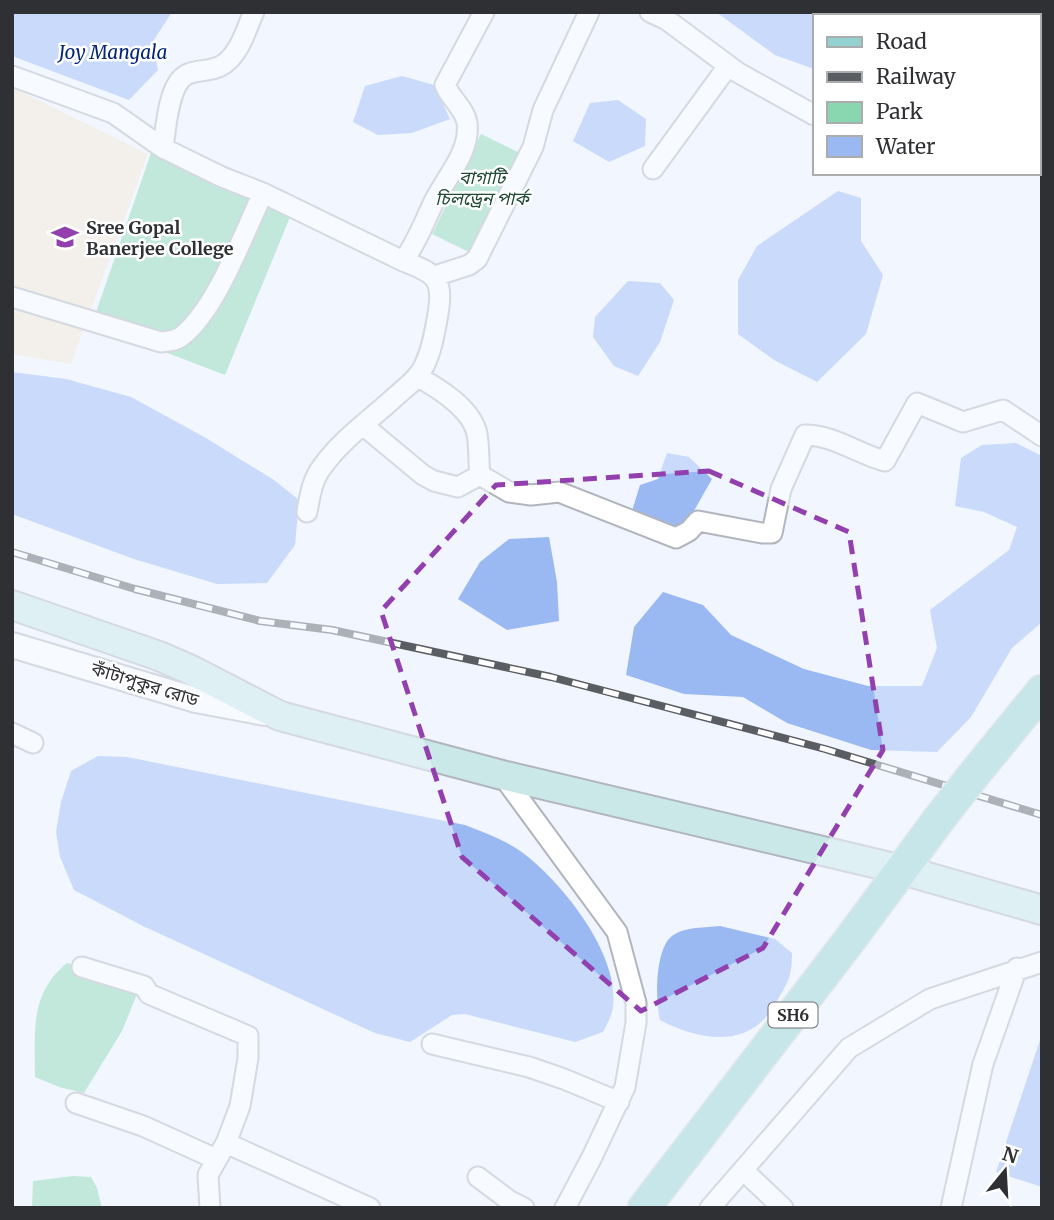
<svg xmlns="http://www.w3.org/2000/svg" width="1054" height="1220" viewBox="0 0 1054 1220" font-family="Merriweather,'Noto Sans Bengali',serif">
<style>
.education{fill:#f7e9d5}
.green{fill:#88d7b0}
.water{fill:#9ab9f3}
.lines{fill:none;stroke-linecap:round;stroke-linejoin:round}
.minor-casing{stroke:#b1b5be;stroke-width:23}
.tertiary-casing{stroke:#b1b5be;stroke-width:28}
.secondary-casing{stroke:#b1b5be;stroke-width:32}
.primary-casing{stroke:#d5d6d6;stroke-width:35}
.minor{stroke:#fff;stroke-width:19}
.tertiary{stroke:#fff;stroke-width:24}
.secondary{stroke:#cae8e8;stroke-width:28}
.primary{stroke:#94d2d1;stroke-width:32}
.rail-casing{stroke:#5a5d61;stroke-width:8}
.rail{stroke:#fff;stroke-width:5;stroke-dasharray:16;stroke-linecap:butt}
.primary-bridge-casing{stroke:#d5d6d6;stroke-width:35;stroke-linecap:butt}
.primary-bridge{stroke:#94d2d1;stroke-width:32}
.marked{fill:none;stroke:#9240ae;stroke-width:5;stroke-dasharray:14 9;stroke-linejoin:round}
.labels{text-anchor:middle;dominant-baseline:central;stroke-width:5;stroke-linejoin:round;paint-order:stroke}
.shield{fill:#fff;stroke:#6d6e70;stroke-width:2}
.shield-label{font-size:16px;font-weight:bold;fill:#2e3033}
.park-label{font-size:18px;font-style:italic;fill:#214a37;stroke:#fff}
.poi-label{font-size:18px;font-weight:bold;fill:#2e3033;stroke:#fff;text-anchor:start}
.street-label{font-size:18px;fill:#2e3033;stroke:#fff}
.water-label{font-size:19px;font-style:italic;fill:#052677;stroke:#fff}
</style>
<rect width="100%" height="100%" fill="#f1f5ff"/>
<path class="education" d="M 12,87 L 148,154 L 71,364 L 12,354 Z"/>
<path class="green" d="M 481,134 L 526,156 L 477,256 L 432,234 Z
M 152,150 L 290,217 L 225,375 L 92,324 Z
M 67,963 L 120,975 L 139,989 L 122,1031 L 84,1093 L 59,1087 L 35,1077 C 35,1033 29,994 67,963 Z
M 73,1176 L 91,1177 L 97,1188 L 102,1208 L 32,1208 L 33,1181 Z"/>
<path class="water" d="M 12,12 L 172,12 L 152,43 L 158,70 L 129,100 L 12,56 Z
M 716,12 L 884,12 L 883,16 L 814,16 L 814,69 L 775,55 Z
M 402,76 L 434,85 L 450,119 L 412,133 L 378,135 L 353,122 L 365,86 Z
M 618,100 L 646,119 L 645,146 L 609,162 L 573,141 L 590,103 Z
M 838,191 L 861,198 L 861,241 L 883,275 L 866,334 L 817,382 L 774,360 L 738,334 L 738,280 L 757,246 Z
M 628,281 L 660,283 L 674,300 L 660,342 L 638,376 L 614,366 L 593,337 L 595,317 Z
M 12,372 L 66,379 L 131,397 L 206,438 L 274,480 L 299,500 L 295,545 L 267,583 L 217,584 L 134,559 L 12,514 Z
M 1016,443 L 1042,456 L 1042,622 L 1012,648 L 971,717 L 937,752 L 871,750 L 787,723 L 743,697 L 684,694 L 626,675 L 634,627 L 663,592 L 703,605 L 731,635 L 804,669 L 868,686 L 922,686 L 937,648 L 930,610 L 1009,550 L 1017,527 L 984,512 L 955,506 L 961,458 L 982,445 Z
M 667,453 L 689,457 L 712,479 L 686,525 L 679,528 L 632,511 L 640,485 L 658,479 Z
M 549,537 L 557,582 L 559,621 L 507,630 L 458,599 L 480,562 L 509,539 Z
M 98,756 L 127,757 L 465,825 C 485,833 506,840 523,853 C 563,883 624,959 612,1012 C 610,1019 606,1026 603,1032 L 575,1042 L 465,1014 L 452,1015 L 410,1042 L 375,1033 L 143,926 L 74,890 L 60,857 L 56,832 L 61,802 L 71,771 Z
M 720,926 L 775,939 L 792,953 C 792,975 789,981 778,999 C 774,1005 771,1012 766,1017 C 738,1049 692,1037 660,1020 C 655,1000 655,949 672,936 C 686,926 705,928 720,926 Z
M 1042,1034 L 1042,1187 L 996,1172 Z"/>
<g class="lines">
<defs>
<path id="minor" d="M 650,12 L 667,20 L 737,72 L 814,115
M 12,76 L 113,113 L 163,148 L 222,177 L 263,193 L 403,261 C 435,273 444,278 438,314 C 435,331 432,350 424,366 C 418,379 406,387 395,397 C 370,420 342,439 322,467 C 312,480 310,496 307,512
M 1038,94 L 1042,94
M 163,148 C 166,129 168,82 188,74 C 200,69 213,72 224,64 C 240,53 246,29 254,12
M 653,169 L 728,66
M 403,261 C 416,244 422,227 431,208 C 442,181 471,154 467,123 C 465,109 450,98 445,85 L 484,12
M 435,276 L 469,265 L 477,259 L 533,147 L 543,110 L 589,12
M 12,297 L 161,342 C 169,341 176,341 182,336 C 217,308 243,235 263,193
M 418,377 C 438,388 468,406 476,430 C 480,443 478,461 480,475 L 509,492 L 531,495 L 559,492 L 676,538 L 689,531 L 698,521 L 762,533 L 772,533 L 781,489 L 805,435 C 834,435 858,454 885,461 L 917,403 L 963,422 L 1003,410 L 1042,436
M 364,426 L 423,475 L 434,481 L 458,487 L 480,475
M 12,733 L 33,743
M 502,775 L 617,932 L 636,1003 L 636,1023 L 625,1087 L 592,1157 L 565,1208
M 82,967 L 144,986 L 149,994 L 248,1036 L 248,1058 L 240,1106 L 226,1143 L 208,1175 L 210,1208
M 432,1044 L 529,1067 L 564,1079 L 619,1102
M 76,1103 L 143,1126 L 216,1159
M 226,1143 L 370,1208
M 744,1171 L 783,1208
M 478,1177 L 510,1201 L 524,1208
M 710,1208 L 849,1048 L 930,999 L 1042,962
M 951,1208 L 983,1064 L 1017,968"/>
<path id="tertiary" d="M 12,645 L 196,700 L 265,713"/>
<path id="secondary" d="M 12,605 L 159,656 L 191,670 L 280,716 L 502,775 L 903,870 L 1042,910"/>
<path id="primary" d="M 976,772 L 1042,691
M 644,1208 L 849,941 L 939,819"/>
</defs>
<use href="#minor" class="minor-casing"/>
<use href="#tertiary" class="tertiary-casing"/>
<use href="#secondary" class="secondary-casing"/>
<use href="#primary" class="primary-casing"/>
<use href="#minor" class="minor"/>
<use href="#tertiary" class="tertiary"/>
<use href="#secondary" class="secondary"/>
<use href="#primary" class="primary"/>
<defs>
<path id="rail" d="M 12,552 L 135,589 L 260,621 L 332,630 L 551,677 L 825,749 L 1042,815"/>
</defs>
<use href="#rail" class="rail-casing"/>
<use href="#rail" class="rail"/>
<defs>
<path id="primary-bridge" d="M 939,819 L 976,772"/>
</defs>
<use href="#primary-bridge" class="primary-bridge-casing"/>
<use href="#primary-bridge" class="primary-bridge"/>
</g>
<path d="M0 0H1054V1220H0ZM 709,471 L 849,532 L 883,750 L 763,948 L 641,1011 L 462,857 L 381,611 L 496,485 Z" fill="#f1f5ff" fill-opacity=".55" fill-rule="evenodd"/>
<path class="marked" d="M 709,471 L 849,532 L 883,750 L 763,948 L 641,1011 L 462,857 L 381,611 L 496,485 Z"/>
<defs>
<symbol id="university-bare" viewBox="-9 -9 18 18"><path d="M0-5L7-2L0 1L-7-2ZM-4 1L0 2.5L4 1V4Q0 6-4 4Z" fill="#9240ae" stroke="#fff" stroke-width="2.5" paint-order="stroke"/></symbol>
</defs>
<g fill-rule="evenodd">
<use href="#university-bare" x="46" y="218" width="38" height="38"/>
</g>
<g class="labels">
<rect class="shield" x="768.5" y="1002.5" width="49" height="25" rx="5"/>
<g class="shield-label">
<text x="793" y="1015">SH6</text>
</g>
<g class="park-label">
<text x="482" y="177">বাগাটি<tspan x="482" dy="21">চিলড্রেন পার্ক</tspan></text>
</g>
<g class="poi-label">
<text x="86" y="227">Sree Gopal<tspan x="86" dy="21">Banerjee College</tspan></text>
</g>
<g class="street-label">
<text transform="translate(145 684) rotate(17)">কাঁটাপুকুর রোড</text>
</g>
<g class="water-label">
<text x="113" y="52">Joy Mangala</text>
</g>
</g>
<rect width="1054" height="1220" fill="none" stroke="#2e3033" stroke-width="28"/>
<rect x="813" y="14" width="228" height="161" fill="#ffffff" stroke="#abacad" stroke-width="2"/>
<rect x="827" y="37" width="35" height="10" fill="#94d2d1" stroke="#abacad" stroke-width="2"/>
<text x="876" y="49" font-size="21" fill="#2e3033">Road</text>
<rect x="827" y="72" width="35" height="10" fill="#5a5d61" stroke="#abacad" stroke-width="2"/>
<text x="876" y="84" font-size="21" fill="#2e3033">Railway</text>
<rect x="827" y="102" width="35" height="21" fill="#88d7b0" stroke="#abacad" stroke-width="2"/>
<text x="876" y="119" font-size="21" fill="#2e3033">Park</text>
<rect x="827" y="136" width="35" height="21" fill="#9ab9f3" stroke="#abacad" stroke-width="2"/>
<text x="876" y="154" font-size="21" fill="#2e3033">Water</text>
<g transform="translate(1005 1171) rotate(18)" stroke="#ffffff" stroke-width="5" paint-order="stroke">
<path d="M0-5L12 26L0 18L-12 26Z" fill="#2e3033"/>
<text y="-10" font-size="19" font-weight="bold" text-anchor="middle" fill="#2e3033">N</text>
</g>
</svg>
